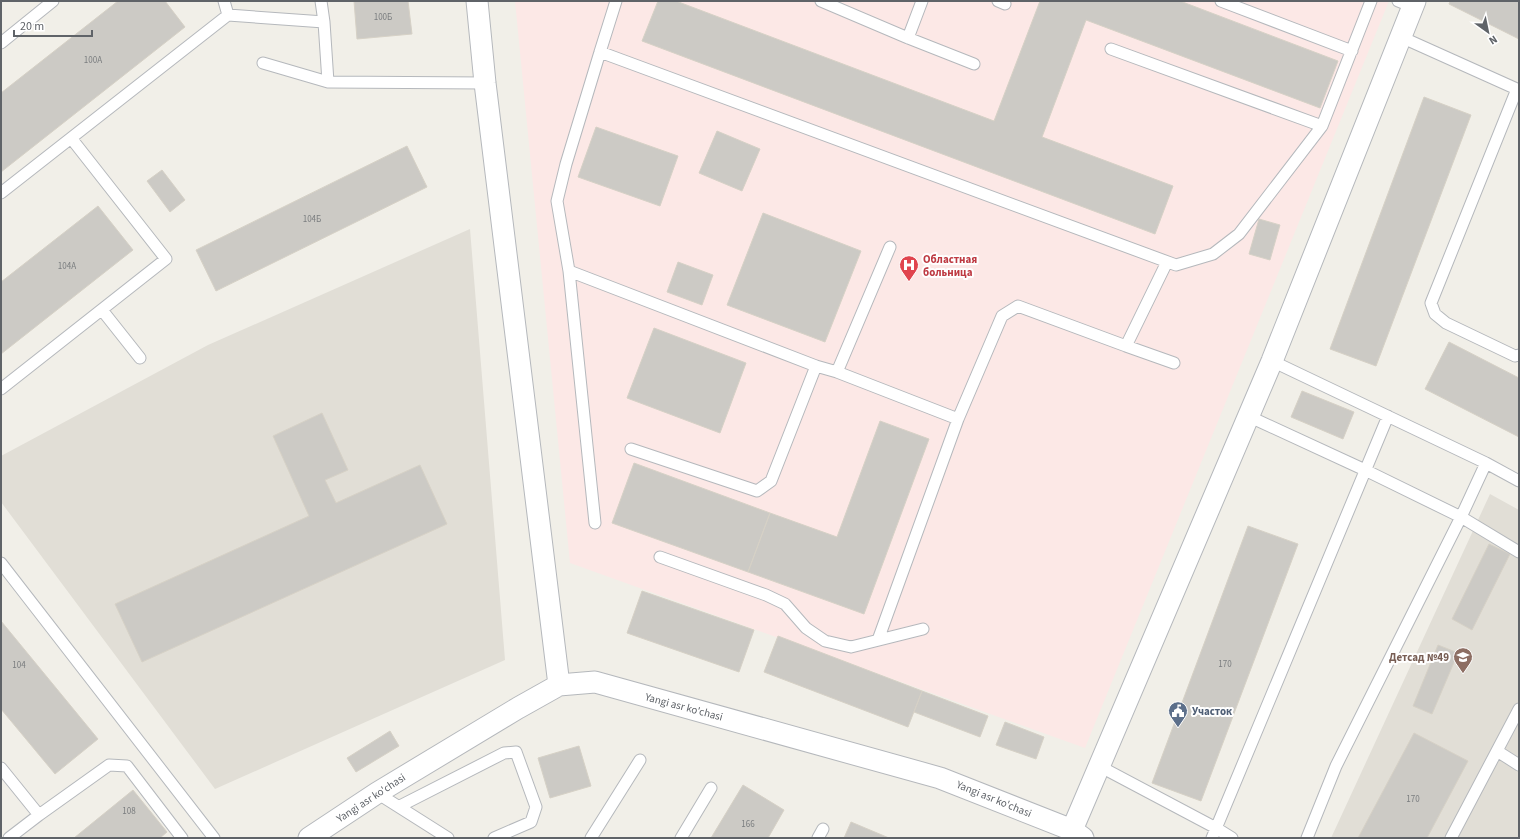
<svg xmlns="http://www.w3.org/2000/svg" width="1520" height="839" viewBox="0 0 1520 839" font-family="'Source Sans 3',sans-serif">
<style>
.education{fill:#e1ded6}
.medical{fill:#fce8e6}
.building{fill:#cccac5;stroke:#d6d1c6}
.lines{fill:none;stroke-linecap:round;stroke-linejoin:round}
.lane-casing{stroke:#b5b8bc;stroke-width:13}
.street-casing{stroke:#b5b8bc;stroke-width:23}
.lane{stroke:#fff;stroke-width:11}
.street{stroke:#fff;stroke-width:21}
.labels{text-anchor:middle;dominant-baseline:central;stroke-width:4;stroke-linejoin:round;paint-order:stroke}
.number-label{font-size:9px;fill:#7a7d7f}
.health-label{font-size:11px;font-weight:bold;fill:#be3a42;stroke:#fff;text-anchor:start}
.education-label{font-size:11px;font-weight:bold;fill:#785e54;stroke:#fff;text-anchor:end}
.street-label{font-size:11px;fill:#5f6368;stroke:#fff}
.service-label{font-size:11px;font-weight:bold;fill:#4e5e75;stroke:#fff;text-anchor:start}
</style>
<rect width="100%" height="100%" fill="#f1efe8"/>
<path class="education" d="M 470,229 L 505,660 L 215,789 L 1,502 L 1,456 L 208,345 Z
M 1490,494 L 1519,510 L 1519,838 L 1331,838 Z"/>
<path class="medical" d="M 515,1 L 1389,1 L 1085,748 L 570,563 Z"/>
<path class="building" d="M 118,1 L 165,1 L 185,27 L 1,172 L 1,93 Z
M 354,1 L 408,1 L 412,34 L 357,39 Z
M 658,1 L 676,1 L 994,121 L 1040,1 L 1180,1 L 1338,61 L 1320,108 L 1086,20 L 1042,137 L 1173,186 L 1155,234 L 642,41 Z
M 1450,1 L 1519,1 L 1519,39 L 1449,4 Z
M 1424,97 L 1471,115 L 1376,366 L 1330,349 Z
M 596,127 L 678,156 L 660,206 L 578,177 Z
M 717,131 L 760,149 L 742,191 L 699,173 Z
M 407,146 L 427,187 L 216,291 L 196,250 Z
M 162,170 L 185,200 L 170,212 L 147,181 Z
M 98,206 L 133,250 L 1,354 L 1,282 Z
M 763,213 L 861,251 L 825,342 L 727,305 Z
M 1259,219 L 1280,225 L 1270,260 L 1249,254 Z
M 678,262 L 713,275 L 702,305 L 667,292 Z
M 654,328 L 746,363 L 720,433 L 627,398 Z
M 1449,342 L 1519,378 L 1519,437 L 1425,389 Z
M 1302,391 L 1354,412 L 1343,439 L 1291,417 Z
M 322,413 L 348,470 L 325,480 L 336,503 L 420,465 L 447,524 L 142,662 L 115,604 L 309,516 L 273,436 Z
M 880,421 L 929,439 L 864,614 L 748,572 L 770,513 L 837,537 Z
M 634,463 L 770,513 L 748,572 L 612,523 Z
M 1248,526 L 1298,544 L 1201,801 L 1152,783 Z
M 1489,544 L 1510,554 L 1472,630 L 1452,619 Z
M 642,591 L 754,630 L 739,672 L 627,633 Z
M 1,621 L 98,739 L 55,774 L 1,709 Z
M 778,636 L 922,691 L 908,727 L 764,672 Z
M 1438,645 L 1458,653 L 1432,714 L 1413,706 Z
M 922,691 L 988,716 L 980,737 L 914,712 Z
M 1005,722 L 1044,737 L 1036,759 L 996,745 Z
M 390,731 L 399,746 L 356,772 L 347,758 Z
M 1414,733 L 1468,761 L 1427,838 L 1358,838 Z
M 579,746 L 591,786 L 550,798 L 538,758 Z
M 743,785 L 784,810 L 768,838 L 711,838 Z
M 133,790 L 167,832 L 160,838 L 74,838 Z
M 851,822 L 889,838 L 844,838 Z"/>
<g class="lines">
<defs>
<path id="lane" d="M 224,1 L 228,15
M 321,1 L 324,22
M 616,1 L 600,52 L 1176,265 L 1213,254 L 1239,234 L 1322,126 L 1371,1
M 821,1 L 908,38 L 974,64
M 998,1 L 1005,4
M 1221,1 L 1352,51
M 1398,1 L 1413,7
M 1401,37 L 1519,90
M 908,38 L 922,1
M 1,43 L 53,1
M 1111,49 L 1322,126
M 263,63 L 328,82
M 1517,89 L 1431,303 L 1435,314 L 1446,323 L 1515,356 L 1519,355
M 1,193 L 228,15 L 324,22 L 328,82 L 485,83
M 569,271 L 816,366 L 837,372 L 958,419
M 102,310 L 140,358
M 1126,346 L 1174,363
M 1272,361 L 1486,463 L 1519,481
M 837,372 L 890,247
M 1,389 L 166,259 L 71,138
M 1248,416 L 1365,470 L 1461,517 L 1519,552
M 631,449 L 757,491 L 771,481 L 816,366
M 595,523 L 569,271 L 557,201 L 566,164 L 600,52
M 660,557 L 766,595 L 785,604 L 806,628 L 825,641 L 851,647 L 923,629
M 1,563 L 214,838
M 878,640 L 958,419 L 1002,316 L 1018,306 L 1126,346 L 1167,262
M 1497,751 L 1519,765
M 1099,766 L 1216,828 L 1232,838
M 1,768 L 39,815 L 9,838
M 377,793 L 448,838
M 400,806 L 504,753 L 516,752 L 536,807 L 531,822 L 494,838
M 39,815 L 109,765 L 127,766 L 182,838
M 591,838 L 640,760
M 681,838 L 711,788
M 818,838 L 823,829
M 1212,838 L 1388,416
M 1307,838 L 1336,766 L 1461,517 L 1486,463
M 1451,838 L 1519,709"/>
<path id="street" d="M 477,1 L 485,83 L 559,685
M 1072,830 L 1272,361 L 1415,1
M 309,838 L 377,793 L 518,708 L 559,685 L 595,682 L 940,778 L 1072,830 L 1083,838"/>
</defs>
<use href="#lane" class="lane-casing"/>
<use href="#street" class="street-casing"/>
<use href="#lane" class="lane"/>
<use href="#street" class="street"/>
</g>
<defs>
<symbol id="hospital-pin" viewBox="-11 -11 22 30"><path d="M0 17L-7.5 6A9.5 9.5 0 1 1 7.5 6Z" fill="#e0444e" stroke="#fff"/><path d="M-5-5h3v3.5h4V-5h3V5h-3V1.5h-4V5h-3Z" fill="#fff"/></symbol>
<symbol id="school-pin" viewBox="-11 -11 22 30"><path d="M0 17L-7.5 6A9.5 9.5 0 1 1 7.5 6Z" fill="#8d6e63" stroke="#fff"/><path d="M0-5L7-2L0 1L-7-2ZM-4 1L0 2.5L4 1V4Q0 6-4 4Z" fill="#fff"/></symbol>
<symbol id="civic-pin" viewBox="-11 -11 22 30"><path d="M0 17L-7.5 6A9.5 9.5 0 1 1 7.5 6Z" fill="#5c6f8a" stroke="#fff"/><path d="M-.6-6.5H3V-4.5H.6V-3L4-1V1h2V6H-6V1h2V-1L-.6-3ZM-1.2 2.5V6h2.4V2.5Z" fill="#fff"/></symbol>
</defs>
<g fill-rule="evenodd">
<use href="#hospital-pin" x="898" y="254" width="22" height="30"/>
<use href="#school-pin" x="1452" y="646" width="22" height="30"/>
<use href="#civic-pin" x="1167" y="700" width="22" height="30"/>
</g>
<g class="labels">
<g class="number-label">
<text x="383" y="17">100Б</text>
<text x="93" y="60">100А</text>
<text x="312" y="219">104Б</text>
<text x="67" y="266">104А</text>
<text x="1225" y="664">170</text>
<text x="19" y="665">104</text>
<text x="1413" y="799">170</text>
<text x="129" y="811">108</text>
<text x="748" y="824">166</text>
</g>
<g class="health-label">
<text x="923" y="259">Областная<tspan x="923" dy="13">больница</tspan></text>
</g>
<g class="education-label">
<text x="1449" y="657">Детсад №49</text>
</g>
<g class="street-label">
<text transform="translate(684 707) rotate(15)">Yangi asr ko'chasi</text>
<text transform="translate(371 798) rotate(-33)">Yangi asr ko'chasi</text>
<text transform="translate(994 799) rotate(22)">Yangi asr ko'chasi</text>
</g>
<g class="service-label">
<text x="1192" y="711">Участок</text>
</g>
</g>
<rect width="1520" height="839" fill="none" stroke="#5f6368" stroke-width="4"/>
<g transform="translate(1488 32) rotate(147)" stroke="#ffffff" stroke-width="3" paint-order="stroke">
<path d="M0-3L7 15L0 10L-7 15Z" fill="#5f6368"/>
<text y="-6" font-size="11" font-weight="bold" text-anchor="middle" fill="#5f6368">N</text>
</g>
<path d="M14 30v6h78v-6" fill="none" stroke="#5f6368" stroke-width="2"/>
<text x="20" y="30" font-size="12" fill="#5f6368" stroke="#ffffff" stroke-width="3" paint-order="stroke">20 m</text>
</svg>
